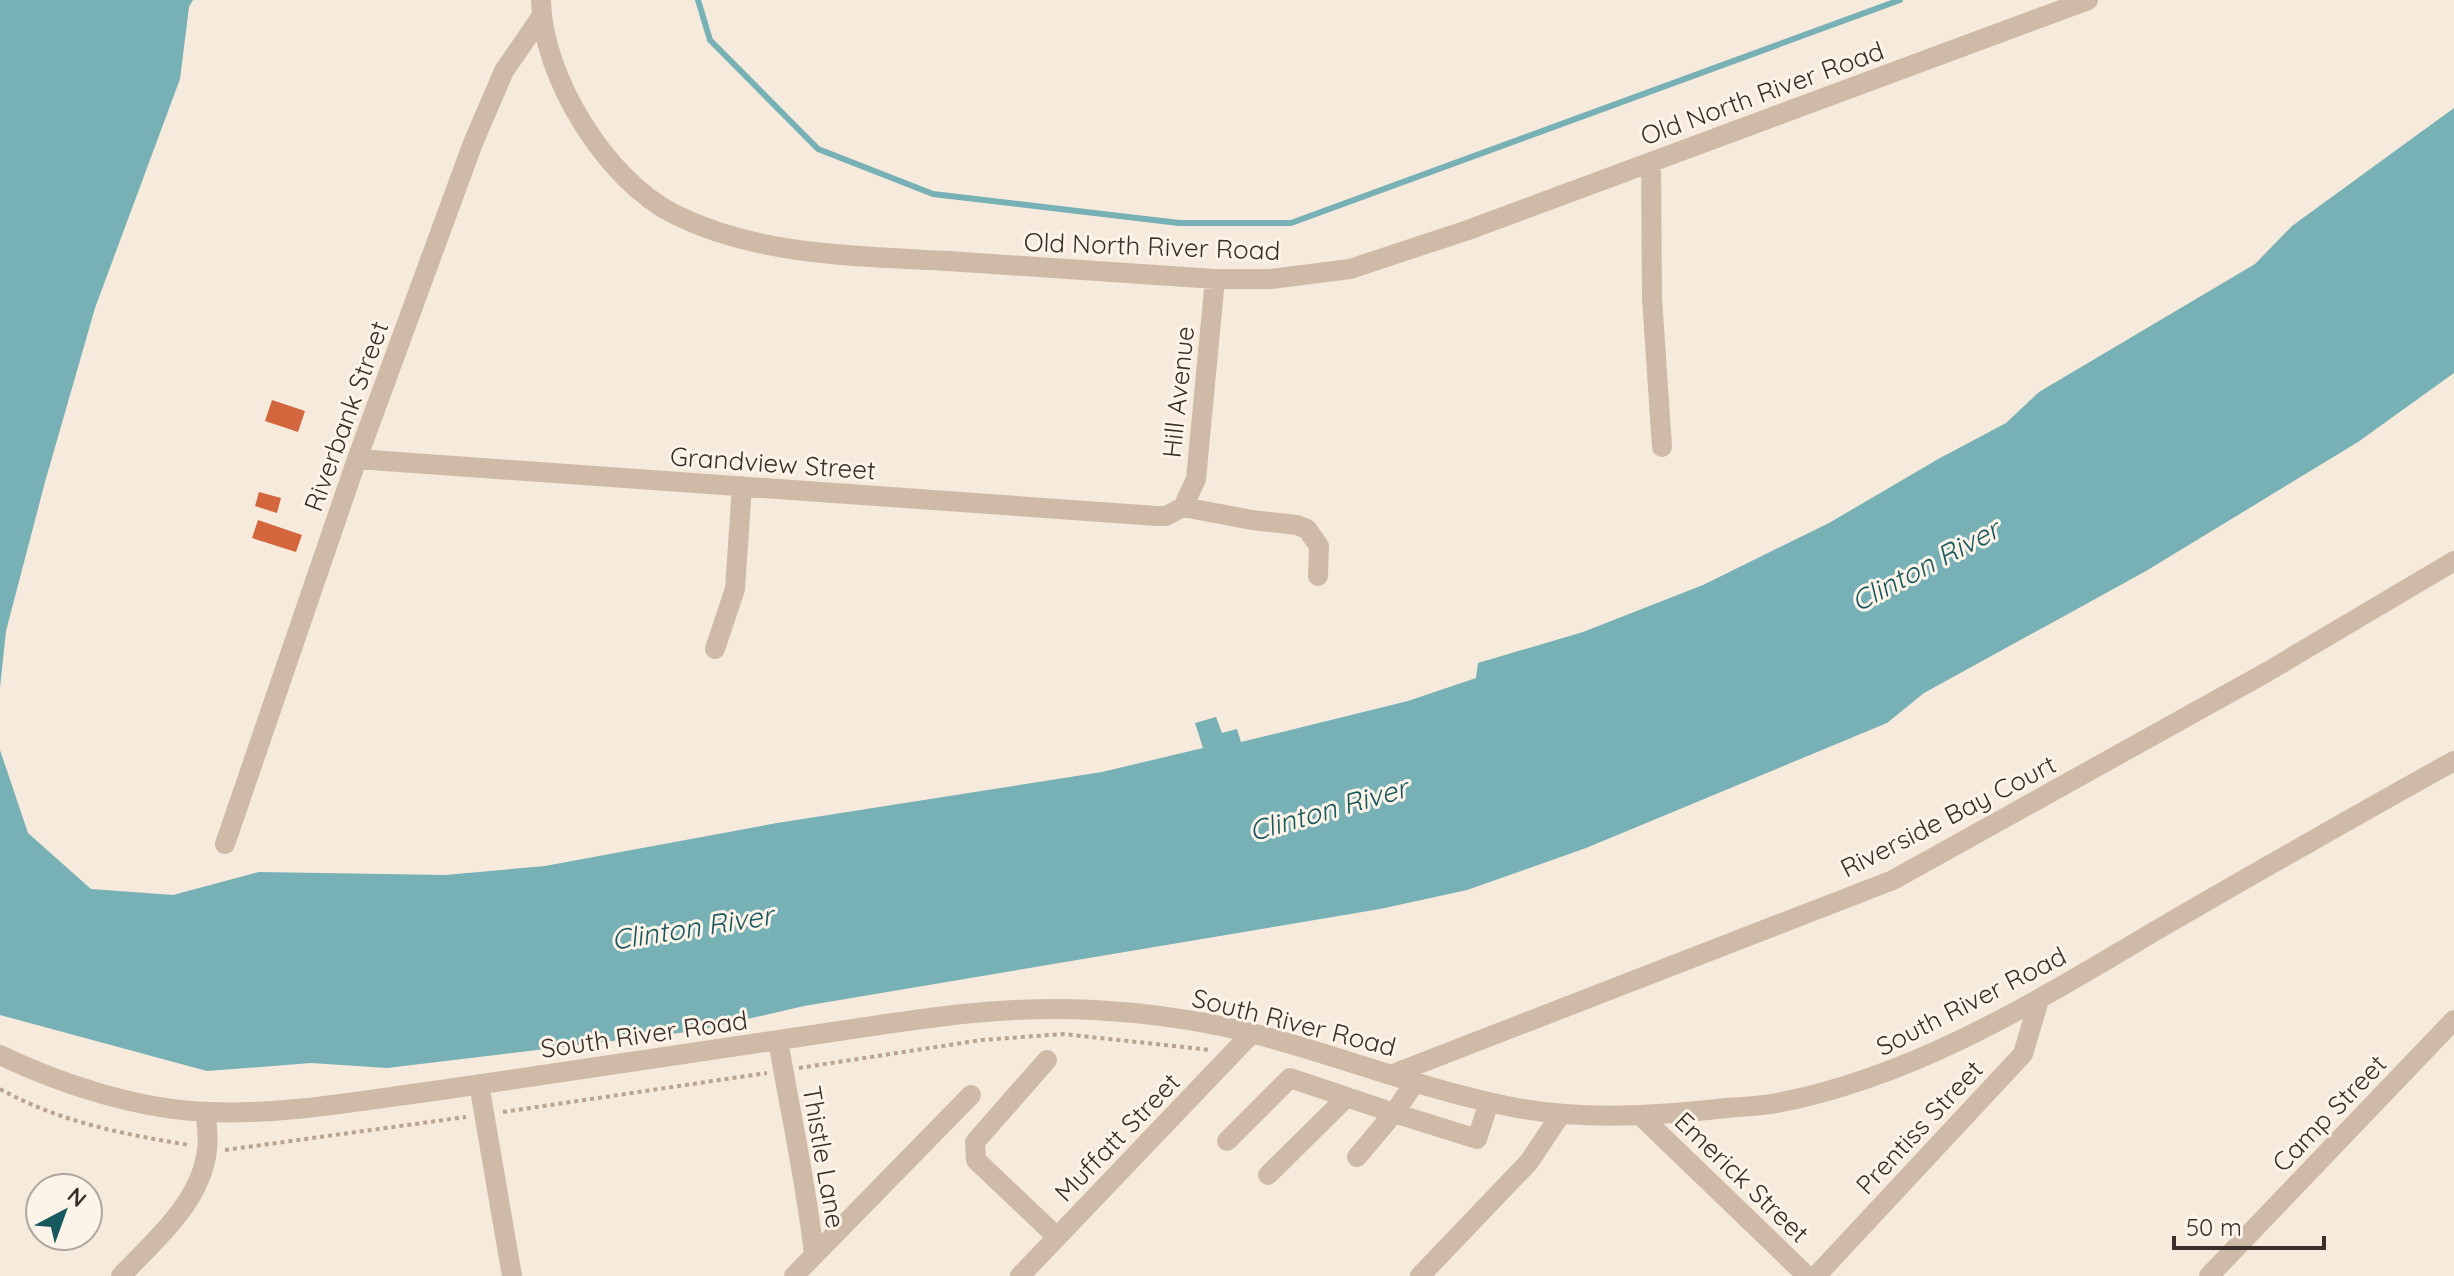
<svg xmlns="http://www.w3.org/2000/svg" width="2454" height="1276" viewBox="0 0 2454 1276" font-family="Quicksand,sans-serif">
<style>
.water{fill:#77b0b5}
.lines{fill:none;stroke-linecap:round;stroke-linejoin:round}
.stream{stroke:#77b0b5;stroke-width:6}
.building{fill:#d3663c}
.path{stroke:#baa490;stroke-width:4;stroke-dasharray:4 4;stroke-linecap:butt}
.minor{stroke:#cebaa6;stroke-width:20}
.labels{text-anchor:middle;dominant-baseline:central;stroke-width:6;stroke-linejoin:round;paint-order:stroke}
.street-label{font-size:26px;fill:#3a2e28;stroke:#fcf4e9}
.water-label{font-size:28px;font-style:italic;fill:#185960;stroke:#fcf4e9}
</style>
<rect width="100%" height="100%" fill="#f5eadc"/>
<path class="water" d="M 0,0 L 193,0 L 189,7 L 180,79 L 95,308 L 45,482 L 6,631 L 0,688 Z
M 2454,108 L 2454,373 L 2358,442 L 2146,571 L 1924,693 L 1887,723 L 1586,848 L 1467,890 L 1380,909 L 804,1006 L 695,1031 L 387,1068 L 311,1063 L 207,1071 L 0,1015 L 0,750 L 28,833 L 91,889 L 173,895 L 259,872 L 445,875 L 545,866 L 777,823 L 1102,772 L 1203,748 L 1195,723 L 1216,717 L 1222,733 L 1237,729 L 1241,742 L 1408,701 L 1476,678 L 1478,663 L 1583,632 L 1703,585 L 1829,523 L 1940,458 L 2006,423 L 2039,392 L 2255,264 L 2292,226 Z"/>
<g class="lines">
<path class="stream" d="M 698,0 L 710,40 L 818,149 L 933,194 L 1179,223 L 1291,223 L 1900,0"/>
</g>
<path class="building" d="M 272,400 L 305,411 L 298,432 L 265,421 Z
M 259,492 L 281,498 L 277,513 L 255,506 Z
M 258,520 L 302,535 L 296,552 L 252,538 Z"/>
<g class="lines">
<path class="path" d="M 799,1068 L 982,1040 L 1063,1034 L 1211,1050
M 0,1089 C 60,1122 122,1134 189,1145
M 503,1112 L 767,1073
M 225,1150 L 466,1117"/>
<path class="minor" d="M 541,0 C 542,76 606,180 674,214 C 758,256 856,256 948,261 C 1037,267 1126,273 1215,279 L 1271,279 L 1350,269 L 1468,230 L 2088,0
M 1651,162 L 1652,298 L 1662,447
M 357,459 L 1157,516 L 1166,516 L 1183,507
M 1183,507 L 1196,479 L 1215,279
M 1183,507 L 1252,520 L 1297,525 L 1307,529 L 1319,546 L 1318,576
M 715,649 L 735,589 L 742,486
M 225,844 L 357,459 L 473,143 L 504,71 L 541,17
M 778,1040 C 790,1111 806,1182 814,1254
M 0,1055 C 62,1085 141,1110 210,1112 C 287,1115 365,1100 441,1090 C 561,1073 680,1055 799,1037 C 897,1023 994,1004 1094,1010 C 1149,1013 1206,1021 1259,1035 C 1342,1057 1423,1089 1507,1106 C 1579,1121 1654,1116 1726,1108 C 1743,1107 1760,1106 1777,1103 C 1918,1076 2040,999 2162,927 C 2259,871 2356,815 2454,761
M 1047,1060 L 975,1142 L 976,1160 L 1057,1237
M 1393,1074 L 1893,880 L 2267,672 L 2454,561
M 1416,1081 L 1394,1113 L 1477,1139 L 1489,1102
M 479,1084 L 512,1276
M 1641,1116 L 1807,1276
M 1227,1141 L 1290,1078 L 1394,1113 L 1357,1157
M 1268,1175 L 1347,1097
M 121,1276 C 156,1239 201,1202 207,1150 C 209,1138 206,1125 206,1112
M 794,1276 L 971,1095
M 1020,1276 L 1252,1033
M 1420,1276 L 1529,1162 L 1561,1114
M 1816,1276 L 2023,1054 L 2039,1000
M 2209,1276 L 2454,1020"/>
</g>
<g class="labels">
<g class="street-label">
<text transform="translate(1762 93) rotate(-20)">Old North River Road</text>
<text transform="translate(1152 246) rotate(2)">Old North River Road</text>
<text transform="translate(1178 392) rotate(-84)">Hill Avenue</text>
<text transform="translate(346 416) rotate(-70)">Riverbank Street</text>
<text transform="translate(773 463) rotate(4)">Grandview Street</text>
<text transform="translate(1948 816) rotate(-27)">Riverside Bay Court</text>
<text transform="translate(1971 1001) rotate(-27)">South River Road</text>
<text transform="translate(1294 1022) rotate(14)">South River Road</text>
<text transform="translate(644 1034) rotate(-8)">South River Road</text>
<text transform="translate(2329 1113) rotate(-46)">Camp Street</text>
<text transform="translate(1919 1127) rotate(-47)">Prentiss Street</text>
<text transform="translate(1117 1137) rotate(-46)">Muffatt Street</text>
<text transform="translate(824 1157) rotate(80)">Thistle Lane</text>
<text transform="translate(1742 1177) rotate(44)">Emerick Street</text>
</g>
<g class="water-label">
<text transform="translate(1925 565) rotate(-28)">Clinton River</text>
<text transform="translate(1328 809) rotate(-16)">Clinton River</text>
<text transform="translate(692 927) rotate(-9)">Clinton River</text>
</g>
</g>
<g transform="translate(64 1212) rotate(41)"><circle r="38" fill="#fcf4e9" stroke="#aea59c" stroke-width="2"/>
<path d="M0-6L14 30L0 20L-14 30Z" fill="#185960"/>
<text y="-12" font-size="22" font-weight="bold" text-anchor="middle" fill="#3a2e28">N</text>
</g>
<path d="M2174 1236v12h150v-12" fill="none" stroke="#3a2e28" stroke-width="4"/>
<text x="2186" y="1236" font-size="24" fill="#3a2e28" stroke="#fcf4e9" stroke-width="6" paint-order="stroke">50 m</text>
</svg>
